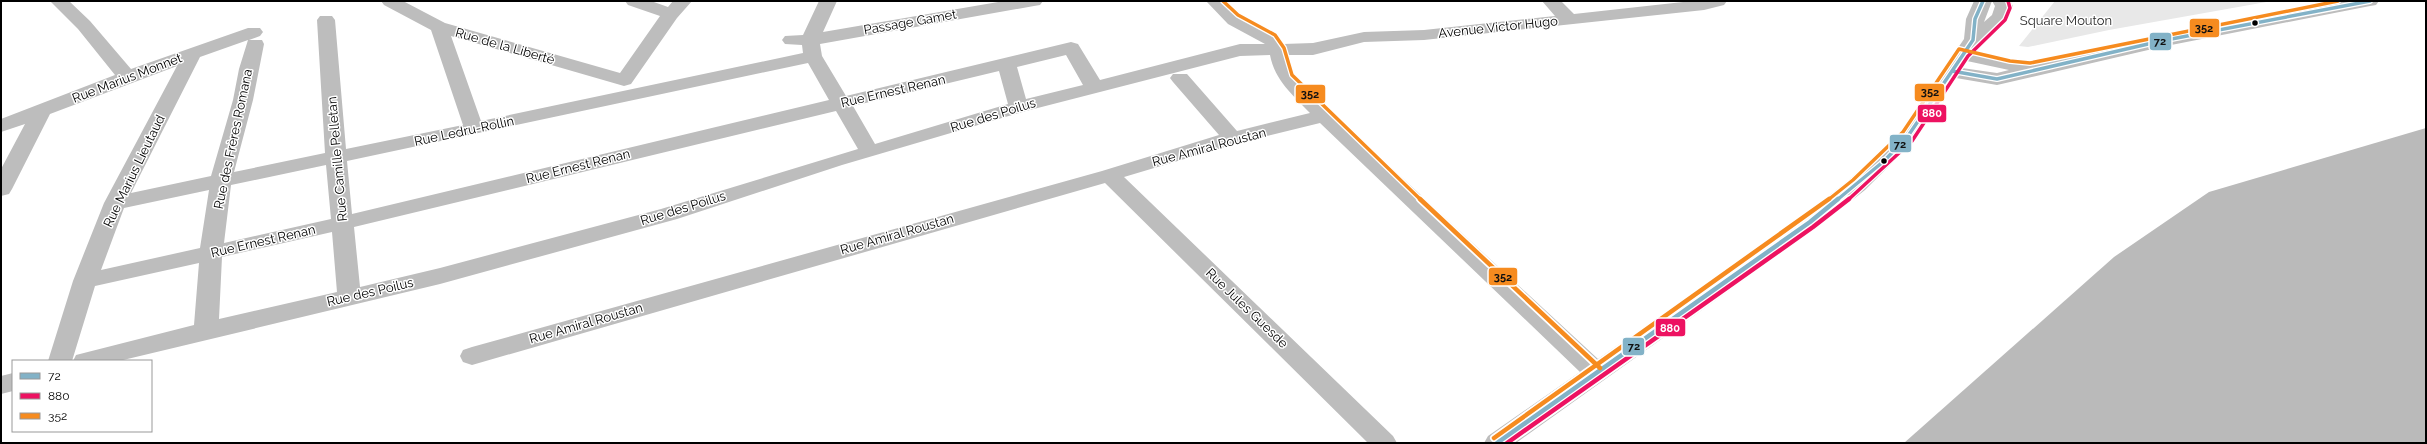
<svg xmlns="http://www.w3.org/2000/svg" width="2427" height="444" viewBox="0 0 2427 444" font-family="Raleway,sans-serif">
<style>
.green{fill:#e8e8e8}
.water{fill:#bababa}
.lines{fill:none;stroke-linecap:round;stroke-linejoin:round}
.minor{fill:#bdbdbd;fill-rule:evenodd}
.bus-1-far1-casing{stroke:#fff;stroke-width:6}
.bus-1-casing{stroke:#fff;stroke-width:8}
.bus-2-far1-casing{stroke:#fff;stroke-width:6}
.bus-2-casing{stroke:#fff;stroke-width:8}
.bus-3-far1-casing{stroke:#fff;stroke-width:6}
.bus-3-casing{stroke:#fff;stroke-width:8}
.bus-1-far1{stroke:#82b2c7;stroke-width:3.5}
.bus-1{stroke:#82b2c7;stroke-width:4.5}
.bus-2-far1{stroke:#ed1261;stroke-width:3.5}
.bus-2{stroke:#ed1261;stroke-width:4.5}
.bus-3-far1{stroke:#f68b1f;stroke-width:3.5}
.bus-3{stroke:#f68b1f;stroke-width:4.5}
.bus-dot{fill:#000;stroke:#fff;stroke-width:1.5}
.labels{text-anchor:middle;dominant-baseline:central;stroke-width:3;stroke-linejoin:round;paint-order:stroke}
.park-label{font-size:13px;fill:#2c2c2c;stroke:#fff}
.street-label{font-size:13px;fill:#000;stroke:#fff}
.line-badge{stroke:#fff;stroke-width:1.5}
.badge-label{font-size:11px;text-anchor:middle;font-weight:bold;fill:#fff}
.pale-badge-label{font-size:11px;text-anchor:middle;font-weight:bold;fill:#111}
</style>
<rect width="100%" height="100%" fill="#fff"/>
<path class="green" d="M 2055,1 L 2272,1 L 2109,30 L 2028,47 L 2019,46 Z"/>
<path class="water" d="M 2426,128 L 2426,443 L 1904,443 L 2114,257 L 2209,192 Z"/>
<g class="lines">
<path class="minor" d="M 50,1 L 69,1 L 90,21 L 131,69 L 248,28 L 260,28 L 263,32 L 260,36 L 249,40 L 262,40 L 264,44 L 253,100 L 234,172 L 325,153 L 317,20 L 320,16 L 332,16 L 335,20 L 346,149 L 463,125 L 431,30 L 384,5 L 381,1 L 403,1 L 445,23 L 620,73 L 660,16 L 628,5 L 625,1 L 651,1 L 668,7 L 673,1 L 692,1 L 677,18 L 631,84 L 624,86 L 451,36 L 481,121 L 803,53 L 802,45 L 785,44 L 782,40 L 785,36 L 803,35 L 819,1 L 837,1 L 823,32 L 1004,1 L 1043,1 L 1040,5 L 1034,6 L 820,44 L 822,56 L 846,96 L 1071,42 L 1078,44 L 1100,80 L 1240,44 L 1265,44 L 1228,24 L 1206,1 L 1225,1 L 1240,16 L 1277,35 L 1283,44 L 1313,43 L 1364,32 L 1424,30 L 1555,16 L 1542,1 L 1561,1 L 1574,14 L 1692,1 L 1727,1 L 1724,5 L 1704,10 L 1424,40 L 1364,42 L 1313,55 L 1288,55 L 1295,76 L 1331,112 L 1598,359 L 1802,217 L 1849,180 L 1901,132 L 1964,39 L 1966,19 L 1974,1 L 1992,1 L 1984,22 L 1992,15 L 1995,6 L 1992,1 L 2010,1 L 2013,6 L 2006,21 L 1974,51 L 2031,65 L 2161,35 L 2342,1 L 2379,1 L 2376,5 L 2370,6 L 2161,47 L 1997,85 L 1956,78 L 1915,140 L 1865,190 L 1818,227 L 1516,443 L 1484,443 L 1488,436 L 1580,372 L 1320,123 L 1238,143 L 1124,177 L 1393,436 L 1397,443 L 1368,443 L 1105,183 L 472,365 L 463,362 L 460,356 L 463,350 L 472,347 L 1102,171 L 1219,135 L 1173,82 L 1170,78 L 1173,74 L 1187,74 L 1237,131 L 1310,113 C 1293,95 1275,81 1270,55 L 1240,56 L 1026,111 L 842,165 L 677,219 L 440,284 L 119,361 L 73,361 L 76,355 L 194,325 L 199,263 L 95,286 L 72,361 L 48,361 L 73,281 L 104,203 L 177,66 L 50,114 L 12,189 L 9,194 L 1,196 L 1,169 L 25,124 L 1,132 L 1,119 L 115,75 L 78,29 ZM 248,40 L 239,69 L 233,100 L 211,176 L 131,193 L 200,57 ZM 1066,55 L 1083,85 L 1026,99 L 1017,67 ZM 1967,61 L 2009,70 L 1997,73 L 1962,68 ZM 808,63 L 829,100 L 352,214 L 347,161 ZM 999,71 L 1008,104 L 875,144 L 853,106 ZM 836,111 L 858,149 L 661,209 L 440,268 L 360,287 L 354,227 ZM 326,165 L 331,219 L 224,243 L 231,185 ZM 209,190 L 200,248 L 101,270 L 124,208 ZM 332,232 L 337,292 L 219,319 L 222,257 Z
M 13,373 L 13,391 L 1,394 L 1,376 Z"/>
<defs>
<path id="bus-1-far1" d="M 1952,71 L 1997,79 L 2161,41 L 2370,1
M 1837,200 L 1884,161 L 1908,136 L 1973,40 L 1975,19 L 1983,1"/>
<path id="bus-1" d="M 1497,443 L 1810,222 L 1838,199"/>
<path id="bus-2-far1" d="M 1848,200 L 1912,141 L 1968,56 L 2005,20 L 2010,8 L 2008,1"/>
<path id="bus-2" d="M 1507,443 L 1813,227 L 1849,199"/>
<path id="bus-3-far1" d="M 1223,1 L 1238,15 L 1275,35 L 1284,48 L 1292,75 L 1421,200
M 1828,200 L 1853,180 L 1903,132 L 1959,49 L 2010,61 L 2030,63 L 2338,1"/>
<path id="bus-3" d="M 1420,199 L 1600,368
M 1494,438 L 1829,199"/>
</defs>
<use href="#bus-1-far1" class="bus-1-far1-casing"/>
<use href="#bus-1" class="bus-1-casing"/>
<use href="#bus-2-far1" class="bus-2-far1-casing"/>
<use href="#bus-2" class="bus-2-casing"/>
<use href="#bus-3-far1" class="bus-3-far1-casing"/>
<use href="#bus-3" class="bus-3-casing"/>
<use href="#bus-1-far1" class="bus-1-far1"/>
<use href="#bus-1" class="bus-1"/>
<use href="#bus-2-far1" class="bus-2-far1"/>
<use href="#bus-2" class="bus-2"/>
<use href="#bus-3-far1" class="bus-3-far1"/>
<use href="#bus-3" class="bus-3"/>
</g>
<g class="bus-dot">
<circle cx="2255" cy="23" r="3.5"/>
<circle cx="1884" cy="161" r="3.5"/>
</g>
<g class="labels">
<g class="park-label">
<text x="2066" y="20">Square Mouton</text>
</g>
<g class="street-label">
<text transform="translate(910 22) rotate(-10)">Passage Gamet</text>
<text transform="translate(1498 27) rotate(-6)">Avenue Victor Hugo</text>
<text transform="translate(505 46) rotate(16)">Rue de la Liberté</text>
<text transform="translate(127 78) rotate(-21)">Rue Marius Monnet</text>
<text transform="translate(893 91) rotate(-13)">Rue Ernest Renan</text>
<text transform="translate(993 115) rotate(-17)">Rue des Poilus</text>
<text transform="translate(464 131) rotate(-12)">Rue Ledru-Rollin</text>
<text transform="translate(233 139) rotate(-78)">Rue des Frères Romana</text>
<text transform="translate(1209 147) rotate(-15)">Rue Amiral Roustan</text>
<text transform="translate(337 159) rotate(-95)">Rue Camille Pelletan</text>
<text transform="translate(578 166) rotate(-14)">Rue Ernest Renan</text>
<text transform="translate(134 171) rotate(-64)">Rue Marius Lieutaud</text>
<text transform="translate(683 208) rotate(-17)">Rue des Poilus</text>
<text transform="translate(897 234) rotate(-16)">Rue Amiral Roustan</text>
<text transform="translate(263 241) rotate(-13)">Rue Ernest Renan</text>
<text transform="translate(370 292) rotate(-13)">Rue des Poilus</text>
<text transform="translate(1247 308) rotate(44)">Rue Jules Guesde</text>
<text transform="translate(586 323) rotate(-16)">Rue Amiral Roustan</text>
</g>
</g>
<g class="line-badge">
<rect x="2189" y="18" width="31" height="20" rx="4" fill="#f68b1f"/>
<rect x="2149" y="32" width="23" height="19" rx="4" fill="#82b2c7"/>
<rect x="1914" y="83" width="31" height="19" rx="4" fill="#f68b1f"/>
<rect x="1295" y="84" width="31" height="20" rx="4" fill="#f68b1f"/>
<rect x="1917" y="104" width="30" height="19" rx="4" fill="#ed1261"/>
<rect x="1889" y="134" width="23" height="19" rx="4" fill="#82b2c7"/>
<rect x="1488" y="267" width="30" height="19" rx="4" fill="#f68b1f"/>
<rect x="1655" y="318" width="31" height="19" rx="4" fill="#ed1261"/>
<rect x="1622" y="337" width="23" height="19" rx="4" fill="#82b2c7"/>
</g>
<g class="badge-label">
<text x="1932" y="117">880</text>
<text x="1670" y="332">880</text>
</g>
<g class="pale-badge-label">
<text x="2204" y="32">352</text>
<text x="2160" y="45">72</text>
<text x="1930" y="96">352</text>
<text x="1310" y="98">352</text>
<text x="1900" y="148">72</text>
<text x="1503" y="281">352</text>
<text x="1634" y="350">72</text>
</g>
<rect width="2427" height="444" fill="none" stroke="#000000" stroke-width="4"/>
<rect x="12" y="360" width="140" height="72" fill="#ffffff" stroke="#999999"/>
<rect x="20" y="373" width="20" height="6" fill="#82b2c7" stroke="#999999"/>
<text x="48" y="380" font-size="12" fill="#000000">72</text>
<rect x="20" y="393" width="20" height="6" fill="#ed1261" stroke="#999999"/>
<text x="48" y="400" font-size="12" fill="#000000">880</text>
<rect x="20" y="413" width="20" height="6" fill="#f68b1f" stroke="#999999"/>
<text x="48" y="420" font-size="12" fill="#000000">352</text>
</svg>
